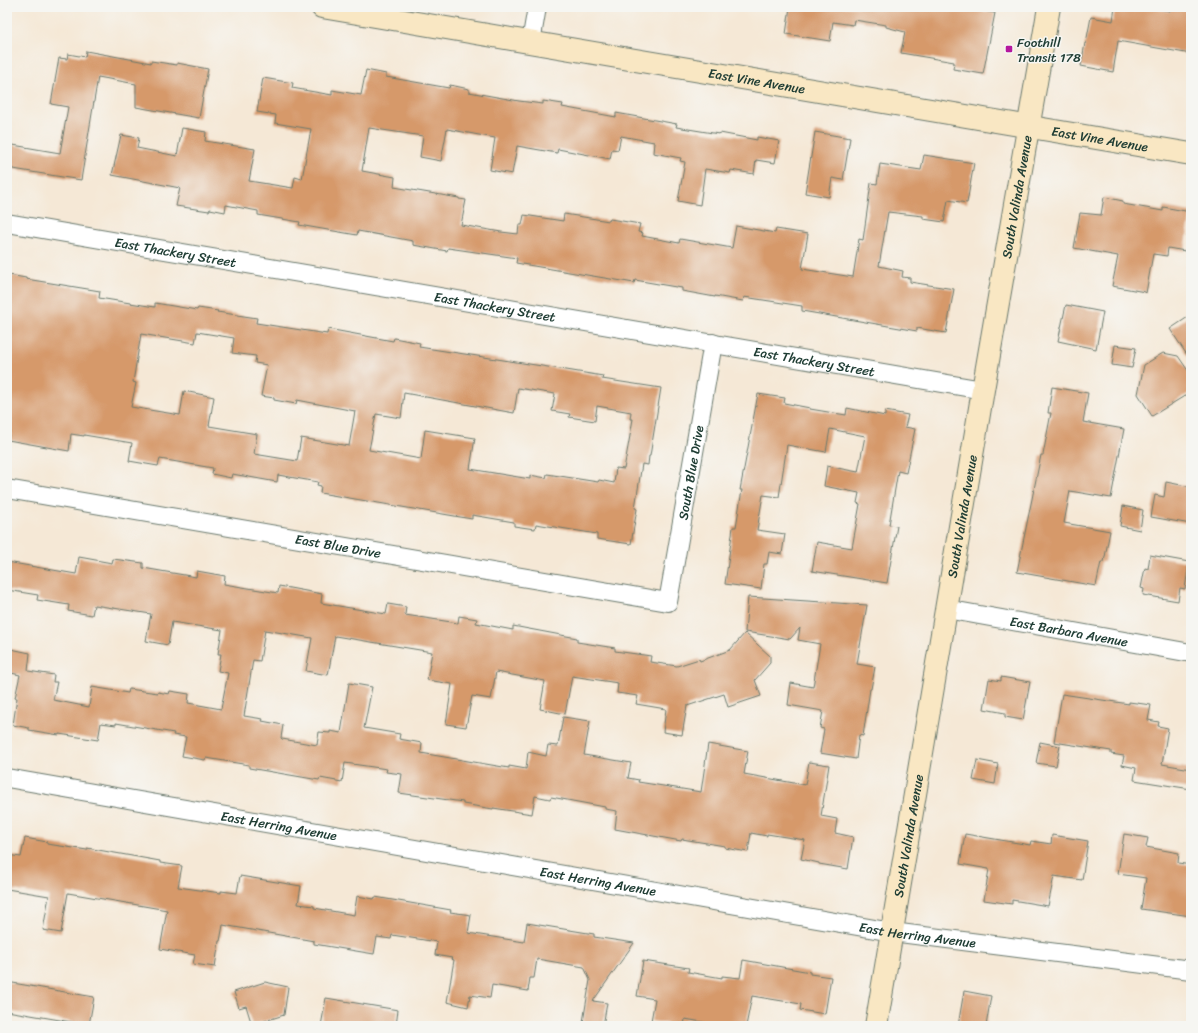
<svg xmlns="http://www.w3.org/2000/svg" width="1198" height="1033" viewBox="0 0 1198 1033" font-family="Sriracha,sans-serif">
<style>
.building{fill:#d6996a;fill-rule:evenodd}
.lines{fill:none;stroke-linecap:round;stroke-linejoin:round}
.street-casing{stroke:#6a796d;stroke-width:20}
.secondary-casing{stroke:#6a796d;stroke-width:24}
.street{stroke:#fff;stroke-width:18}
.secondary{stroke:#f9e7c3;stroke-width:22}
.poi-dot{fill:#b5179e;stroke:#f6f6f2;stroke-width:1.5}
.labels{text-anchor:middle;dominant-baseline:central;stroke-width:3;stroke-linejoin:round;paint-order:stroke}
.poi-label{font-size:13px;fill:#1f3d34;stroke:#f6f6f2;text-anchor:start}
.street-label{font-size:13px;fill:#1f3d34;stroke:#f6f6f2}
</style>
<rect width="100%" height="100%" fill="#f6f6f2"/>
<filter id="ink" filterUnits="userSpaceOnUse"><feTurbulence type="fractalNoise" baseFrequency=".025" numOctaves="2"/><feDisplacementMap in="SourceGraphic" scale="8" xChannelSelector="R" yChannelSelector="G"/><feConvolveMatrix kernelMatrix="1 2 1 2 8 2 1 2 1" color-interpolation-filters="sRGB"/></filter>
<filter id="wash" filterUnits="userSpaceOnUse"><feTurbulence type="fractalNoise" baseFrequency=".012" numOctaves="4" result="noise"/><feDisplacementMap in="SourceGraphic" scale="16" xChannelSelector="R" yChannelSelector="G"/><feGaussianBlur stdDeviation="0.9" result="paint"/><feColorMatrix in="noise" values="0 0 0 0 0 0 0 0 0 0 0 0 0 0 0 0 0 1.4 0 .05"/><feComposite in="paint" operator="in"/></filter>
<g filter="url(#wash)">
<rect width="100%" height="100%" fill="#f5e8d6"/>
<g id="blocks">
<path class="building" d="M 790,7 L 954,7 L 972,11 L 973,9 L 995,13 L 983,74 L 953,69 L 954,62 L 901,53 L 905,32 L 886,27 L 886,25 L 854,20 L 853,25 L 833,22 L 830,41 L 786,34 Z
M 1115,7 L 1146,7 L 1170,11 L 1171,7 L 1191,7 L 1191,54 L 1118,41 L 1113,72 L 1081,66 L 1085,43 L 1086,43 L 1091,17 L 1113,21 Z
M 86,51 L 151,63 L 151,61 L 177,65 L 177,63 L 208,69 L 199,118 L 136,107 L 136,84 L 98,77 L 81,180 L 7,168 L 7,144 L 60,153 L 68,107 L 51,104 L 59,58 L 67,59 L 68,54 L 85,57 Z
M 366,70 L 386,74 L 386,77 L 449,88 L 450,85 L 469,89 L 469,92 L 519,101 L 543,104 L 543,101 L 563,104 L 562,107 L 616,117 L 616,113 L 677,124 L 676,127 L 719,134 L 720,133 L 757,140 L 757,137 L 779,141 L 775,163 L 756,160 L 754,174 L 731,170 L 730,173 L 705,169 L 700,205 L 678,201 L 685,162 L 680,161 L 681,158 L 653,153 L 654,142 L 621,136 L 618,150 L 612,149 L 610,159 L 558,149 L 557,153 L 517,146 L 512,174 L 490,170 L 495,138 L 447,129 L 441,161 L 420,157 L 423,136 L 369,128 L 362,171 L 395,177 L 394,187 L 459,198 L 459,199 L 466,200 L 461,225 L 501,232 L 518,234 L 519,225 L 522,225 L 524,215 L 563,221 L 564,214 L 609,221 L 610,219 L 640,224 L 638,232 L 643,233 L 642,236 L 679,243 L 680,239 L 732,248 L 736,226 L 775,233 L 776,229 L 808,234 L 802,269 L 853,277 L 859,239 L 863,240 L 871,183 L 877,184 L 880,164 L 921,170 L 924,155 L 974,163 L 967,203 L 948,200 L 944,222 L 923,219 L 923,216 L 888,212 L 879,266 L 903,271 L 902,277 L 910,278 L 910,282 L 954,289 L 946,333 L 917,328 L 917,331 L 802,311 L 802,306 L 744,297 L 743,301 L 715,296 L 715,297 L 682,291 L 682,288 L 635,280 L 634,283 L 516,263 L 517,258 L 448,248 L 447,251 L 413,245 L 413,241 L 358,231 L 357,235 L 299,225 L 300,222 L 258,215 L 258,211 L 226,205 L 225,212 L 210,209 L 209,211 L 176,206 L 180,188 L 112,175 L 121,135 L 139,138 L 137,148 L 177,156 L 182,128 L 206,132 L 205,141 L 255,149 L 249,181 L 293,188 L 295,177 L 302,179 L 311,129 L 275,123 L 276,115 L 257,112 L 263,78 L 293,83 L 292,88 L 332,95 L 332,90 L 361,95 Z
M 815,132 L 850,138 L 843,180 L 832,178 L 829,197 L 805,193 Z
M 1104,197 L 1123,201 L 1123,204 L 1163,211 L 1163,207 L 1191,212 L 1185,251 L 1168,248 L 1167,256 L 1153,254 L 1146,293 L 1145,292 L 1112,286 L 1118,256 L 1074,248 L 1080,213 L 1101,215 Z
M 9,275 L 26,278 L 26,279 L 100,291 L 99,298 L 155,307 L 155,303 L 197,310 L 198,308 L 218,311 L 217,312 L 257,318 L 256,323 L 327,334 L 328,329 L 393,341 L 394,338 L 420,343 L 419,347 L 542,366 L 603,376 L 602,379 L 661,388 L 650,456 L 649,456 L 648,465 L 642,464 L 635,508 L 637,509 L 631,544 L 597,539 L 597,534 L 536,524 L 535,529 L 514,526 L 514,522 L 472,515 L 472,519 L 320,493 L 321,486 L 317,485 L 318,482 L 278,475 L 277,482 L 232,474 L 231,478 L 212,474 L 213,468 L 160,459 L 158,466 L 129,461 L 132,443 L 84,435 L 84,436 L 71,434 L 69,451 L 8,440 L 12,420 L 7,419 L 7,285 ZM 197,332 L 234,338 L 232,353 L 256,356 L 255,363 L 267,365 L 261,396 L 274,398 L 274,400 L 296,404 L 297,400 L 355,411 L 349,446 L 301,438 L 297,461 L 254,454 L 257,434 L 209,426 L 214,397 L 184,391 L 180,415 L 131,407 L 136,383 L 133,382 L 141,334 L 195,343 ZM 518,388 L 555,394 L 552,411 L 570,414 L 569,417 L 595,421 L 597,406 L 631,412 L 630,419 L 633,419 L 624,469 L 616,468 L 614,483 L 599,480 L 598,482 L 547,474 L 546,478 L 530,475 L 530,479 L 470,469 L 475,438 L 425,430 L 421,459 L 369,450 L 376,414 L 401,418 L 404,393 L 514,413 Z
M 1066,305 L 1103,312 L 1096,349 L 1058,341 Z
M 1191,315 L 1191,361 L 1170,329 Z
M 1115,345 L 1136,348 L 1132,368 L 1112,365 Z
M 1163,353 L 1178,356 L 1191,375 L 1191,392 L 1152,416 L 1138,394 L 1144,365 Z
M 1052,387 L 1088,393 L 1083,422 L 1124,429 L 1111,498 L 1070,491 L 1064,523 L 1110,531 L 1104,562 L 1101,562 L 1096,586 L 1017,572 L 1041,455 L 1043,455 L 1051,413 L 1048,413 Z
M 758,394 L 785,398 L 784,403 L 810,408 L 810,409 L 846,415 L 847,408 L 885,416 L 885,411 L 908,415 L 905,427 L 915,429 L 906,473 L 898,471 L 889,525 L 897,526 L 887,583 L 812,571 L 817,542 L 852,548 L 860,504 L 857,503 L 859,493 L 824,486 L 827,466 L 858,472 L 865,436 L 830,429 L 826,452 L 787,445 L 779,497 L 763,495 L 757,530 L 785,534 L 782,554 L 769,552 L 767,564 L 764,564 L 761,589 L 725,584 L 733,527 L 736,527 L 742,490 L 740,490 Z
M 1166,482 L 1191,487 L 1191,524 L 1151,517 L 1155,495 L 1164,497 Z
M 1123,506 L 1143,510 L 1140,530 L 1120,526 Z
M 1150,555 L 1189,562 L 1185,589 L 1180,588 L 1178,601 L 1143,595 L 1144,589 L 1141,588 L 1145,568 L 1148,569 Z
M 79,557 L 112,563 L 113,559 L 143,563 L 143,568 L 196,577 L 197,571 L 225,576 L 224,584 L 278,593 L 279,586 L 322,594 L 321,603 L 386,614 L 388,604 L 406,607 L 405,615 L 458,623 L 459,616 L 477,619 L 476,623 L 513,630 L 513,626 L 577,638 L 577,642 L 615,648 L 615,651 L 651,656 L 650,662 L 677,666 L 699,659 L 700,661 L 730,650 L 745,633 L 770,656 L 770,663 L 755,680 L 761,696 L 728,707 L 724,694 L 687,706 L 682,735 L 663,732 L 666,709 L 636,704 L 638,696 L 617,693 L 618,683 L 572,676 L 565,714 L 540,709 L 545,681 L 496,672 L 491,699 L 472,696 L 466,727 L 446,724 L 452,684 L 427,680 L 432,652 L 335,636 L 328,675 L 306,671 L 312,638 L 265,630 L 260,661 L 253,660 L 244,716 L 263,719 L 262,721 L 283,725 L 281,738 L 282,739 L 317,745 L 319,732 L 330,733 L 330,731 L 341,733 L 349,683 L 372,687 L 364,728 L 400,734 L 399,739 L 422,743 L 421,753 L 509,768 L 509,766 L 526,769 L 528,752 L 546,756 L 548,745 L 558,746 L 563,717 L 590,721 L 584,755 L 631,763 L 628,778 L 639,780 L 638,782 L 701,792 L 708,744 L 748,751 L 744,774 L 805,785 L 809,762 L 829,765 L 821,816 L 837,819 L 835,833 L 853,837 L 848,869 L 819,864 L 819,863 L 801,859 L 805,840 L 767,834 L 767,836 L 751,833 L 748,852 L 725,848 L 725,846 L 682,839 L 681,841 L 615,829 L 617,811 L 605,809 L 605,807 L 551,797 L 550,799 L 535,796 L 532,814 L 493,808 L 493,809 L 463,804 L 463,802 L 399,793 L 402,774 L 386,772 L 387,769 L 345,763 L 342,782 L 320,778 L 319,780 L 249,768 L 249,765 L 206,758 L 205,760 L 182,756 L 186,737 L 173,735 L 174,733 L 116,723 L 116,725 L 101,723 L 98,740 L 59,734 L 59,735 L 29,730 L 29,728 L 13,725 L 17,698 L 15,698 L 20,675 L 7,672 L 11,649 L 30,653 L 28,671 L 54,675 L 53,682 L 57,682 L 53,700 L 89,707 L 92,687 L 128,693 L 129,689 L 158,693 L 158,692 L 169,694 L 170,691 L 189,694 L 188,703 L 221,709 L 228,673 L 218,671 L 221,654 L 218,654 L 222,630 L 172,622 L 168,645 L 146,641 L 151,614 L 94,605 L 92,615 L 68,611 L 69,605 L 37,600 L 38,595 L 7,590 L 7,562 L 76,574 Z
M 748,597 L 867,605 L 857,664 L 875,667 L 871,689 L 870,689 L 863,736 L 859,735 L 856,759 L 820,753 L 824,729 L 820,728 L 823,711 L 788,705 L 791,683 L 813,687 L 820,644 L 798,640 L 800,628 L 790,639 L 745,632 Z
M 1001,677 L 1030,682 L 1023,720 L 1005,717 L 1005,713 L 984,709 L 989,679 L 1001,681 Z
M 1062,694 L 1129,704 L 1129,702 L 1151,705 L 1148,720 L 1159,722 L 1158,726 L 1168,728 L 1162,764 L 1191,769 L 1191,789 L 1134,780 L 1136,768 L 1122,765 L 1124,756 L 1111,754 L 1111,751 L 1054,742 Z
M 1040,742 L 1060,746 L 1056,766 L 1036,763 Z
M 977,760 L 998,764 L 995,784 L 973,780 Z
M 965,834 L 1030,845 L 1031,841 L 1051,844 L 1052,835 L 1088,841 L 1082,880 L 1054,876 L 1048,906 L 1012,900 L 1012,904 L 984,900 L 989,869 L 960,864 Z
M 1124,834 L 1148,838 L 1146,847 L 1179,853 L 1178,863 L 1191,865 L 1191,916 L 1141,909 L 1146,878 L 1118,874 Z
M 25,838 L 47,842 L 47,844 L 87,850 L 87,848 L 160,861 L 160,863 L 182,866 L 178,887 L 221,893 L 221,891 L 237,893 L 240,876 L 301,886 L 298,904 L 314,906 L 314,908 L 354,915 L 357,896 L 374,899 L 375,897 L 451,910 L 450,912 L 471,915 L 468,933 L 524,942 L 527,923 L 594,934 L 594,937 L 634,943 L 593,1001 L 607,1003 L 603,1026 L 584,1026 L 585,1023 L 583,1022 L 590,980 L 584,967 L 537,959 L 534,978 L 530,978 L 528,991 L 492,985 L 490,998 L 470,995 L 468,1007 L 447,1002 L 454,960 L 451,959 L 452,958 L 435,955 L 437,942 L 392,935 L 391,939 L 377,937 L 374,954 L 314,944 L 314,941 L 223,925 L 220,941 L 219,941 L 215,967 L 193,964 L 195,955 L 160,949 L 167,910 L 68,893 L 61,933 L 43,930 L 49,896 L 7,889 L 7,855 L 21,857 Z
M 743,960 L 810,972 L 810,974 L 831,977 L 825,1014 L 800,1010 L 801,1004 L 752,996 L 746,1026 L 725,1026 L 685,1019 L 684,1026 L 682,1026 L 651,1021 L 655,999 L 637,996 L 643,961 L 689,968 L 688,972 L 722,978 L 722,976 L 740,978 Z
M 7,982 L 94,997 L 89,1025 L 7,1011 Z
M 265,982 L 288,987 L 284,1015 L 252,1025 L 246,1006 L 239,1008 L 234,992 Z
M 964,991 L 991,996 L 986,1026 L 958,1026 Z
M 326,998 L 398,1010 L 396,1026 L 321,1026 Z"/>
</g>
</g>
<g filter="url(#ink)">
<use href="#blocks" fill-opacity="0" stroke="#6a796d" stroke-width="1"/>
<g class="lines">
<defs>
<g id="street">
<path d="M 531,42 L 537,7"/>
<path id="s1" d="M 7,223 L 983,390"/>
<path id="s2" d="M 7,489 L 668,602 L 713,343"/>
<path id="s3" d="M 946,609 L 1191,653"/>
<path id="s4" d="M 7,778 L 892,932 L 1191,970"/>
</g>
<g id="secondary">
<path id="s5" d="M 322,7 L 1191,154"/>
<path id="s6" d="M 876,1026 L 983,390 L 1049,7"/>
</g>
</defs>
<use href="#street" class="street-casing"/>
<use href="#secondary" class="secondary-casing"/>
<use href="#street" class="street"/>
<use href="#secondary" class="secondary"/>
</g>
</g>
<rect class="poi-dot" x="1005" y="45" width="8" height="8" rx="2"/>
<g class="labels">
<g class="poi-label">
<text x="1017" y="42">Foothill<tspan x="1017" dy="15">Transit 178</tspan></text>
</g>
<g class="street-label">
<text stroke="none"><textPath href="#s5" startOffset="441">East Vine Avenue</textPath></text>
<text stroke="none"><textPath href="#s5" startOffset="789">East Vine Avenue</textPath></text>
<text stroke="none"><textPath href="#s6" startOffset="841">South Valinda Avenue</textPath></text>
<text stroke="none"><textPath href="#s1" startOffset="171">East Thackery Street</textPath></text>
<text stroke="none"><textPath href="#s1" startOffset="495">East Thackery Street</textPath></text>
<text stroke="none"><textPath href="#s1" startOffset="819">East Thackery Street</textPath></text>
<text stroke="none"><textPath href="#s2" startOffset="802">South Blue Drive</textPath></text>
<text stroke="none"><textPath href="#s6" startOffset="517">South Valinda Avenue</textPath></text>
<text stroke="none"><textPath href="#s2" startOffset="336">East Blue Drive</textPath></text>
<text stroke="none"><textPath href="#s3" startOffset="125">East Barbara Avenue</textPath></text>
<text stroke="none"><textPath href="#s4" startOffset="276">East Herring Avenue</textPath></text>
<text stroke="none"><textPath href="#s6" startOffset="193">South Valinda Avenue</textPath></text>
<text stroke="none"><textPath href="#s4" startOffset="600">East Herring Avenue</textPath></text>
<text stroke="none"><textPath href="#s4" startOffset="924">East Herring Avenue</textPath></text>
</g>
</g>
<rect width="1198" height="1033" fill="none" stroke="#f6f6f2" stroke-width="24"/>
</svg>
